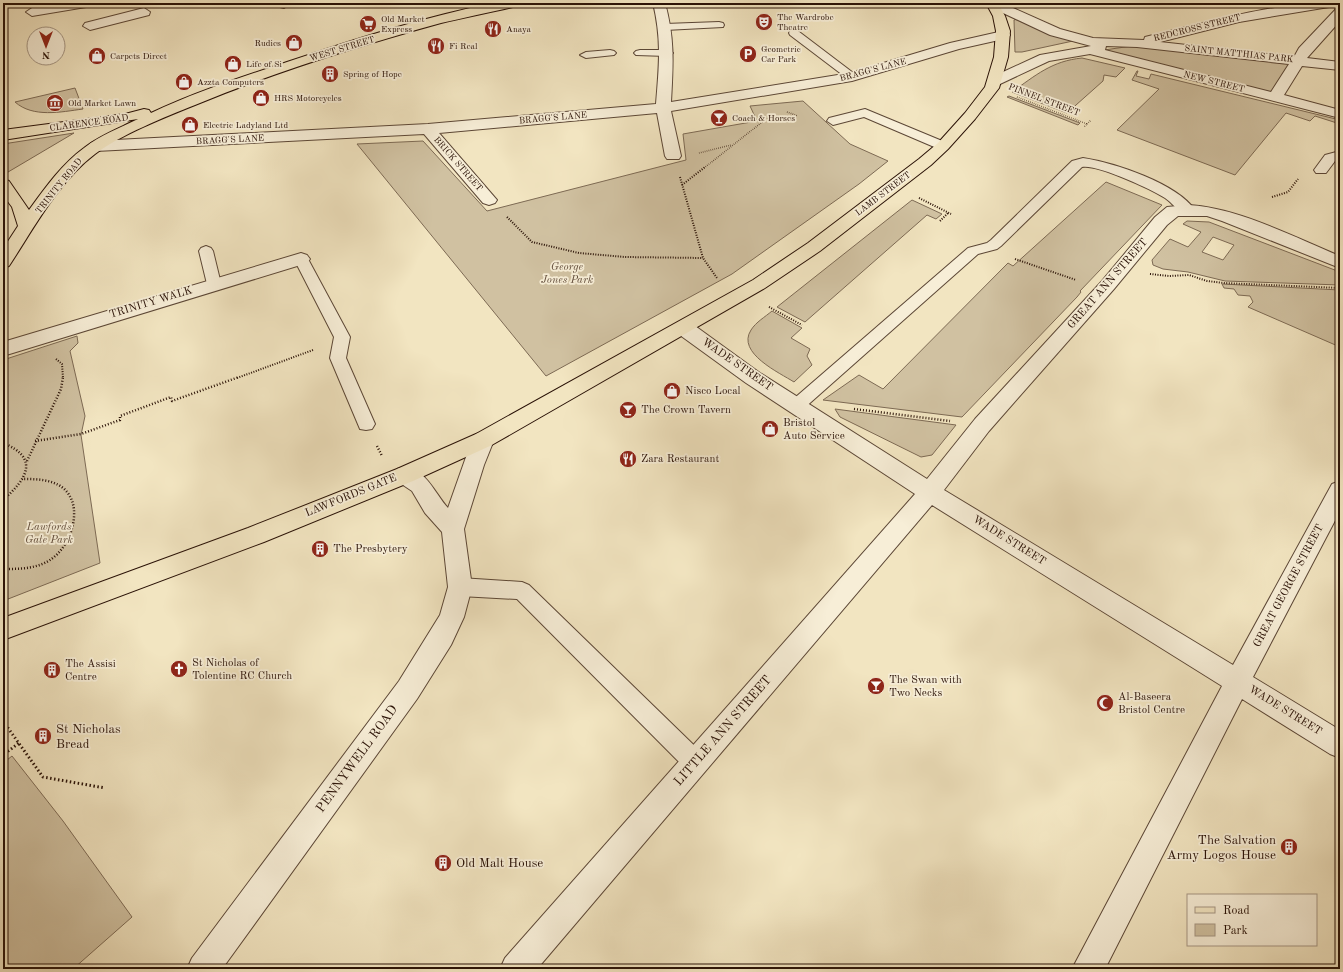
<svg xmlns="http://www.w3.org/2000/svg" width="1343" height="972" viewBox="0 0 1343 972" font-family="'Old Standard TT',serif">
<style>
.green{fill:#d0c1a1;stroke:#7d6a54;fill-rule:evenodd}
.lines{fill:none;stroke-linecap:round;stroke-linejoin:round}
.lane-casing{stroke:#5c4736;stroke-width:2}
.street-casing{stroke:#5c4736;stroke-width:2}
.primary-casing{stroke:#2a1207;stroke-width:2}
.path-far3{stroke:#2a1207;stroke-width:1.5;stroke-dasharray:0.5 1.5;stroke-linecap:butt}
.path-far2{stroke:#2a1207;stroke-width:2;stroke-dasharray:1 1.5;stroke-linecap:butt}
.path-far1{stroke:#2a1207;stroke-width:2.5;stroke-dasharray:1 2;stroke-linecap:butt}
.path{stroke:#2a1207;stroke-width:3;stroke-dasharray:1.5 2.5;stroke-linecap:butt}
.lane{fill:#f7eed7;fill-rule:evenodd}
.street{fill:#f7eed7;fill-rule:evenodd}
.primary{fill:#f2e5c1;fill-rule:evenodd}
.labels{text-anchor:middle;dominant-baseline:central;stroke-width:3.5;stroke-linejoin:round;paint-order:stroke}
.far-poi-label{font-size:9px;fill:#2a1207;stroke:#f7eed7;text-anchor:start}
.far-street-label{font-size:9px;fill:#2a1207;stroke:#f7eed7}
.park-label{font-size:11px;font-style:italic;fill:#644f3d;stroke:#f7eed7}
.street-label{font-size:11px;fill:#2a1207;stroke:#f7eed7}
.poi-label{font-size:11px;fill:#2a1207;stroke:#f7eed7;text-anchor:start}
.near-poi-label{font-size:13px;fill:#2a1207;stroke:#f7eed7;text-anchor:start}
.near-street-label{font-size:13px;fill:#2a1207;stroke:#f7eed7}
</style>
<rect width="100%" height="100%" fill="#f2e5c1"/>
<filter id="stains"><feTurbulence type="fractalNoise" baseFrequency=".005" numOctaves="4"/><feColorMatrix values="0 0 0 0 .2 0 0 0 0 .09 0 0 0 0 .02 0 0 0 .5 -.17"/></filter>
<radialGradient id="worn" r=".72"><stop offset=".6" stop-color="#630" stop-opacity="0"/><stop offset="1" stop-color="#630" stop-opacity=".3"/></radialGradient>
<path class="green" d="M 1017,19 L 1049,34 L 1073,41 L 1022,52 L 1015,52 L 1014,20 Z
M 1139,45 L 1293,61 L 1271,94 L 1097,51 Z
M 1082,58 L 1125,68 L 1116,77 L 1104,75 L 1103,81 L 1067,113 L 1012,92 C 1036,75 1052,61 1082,58 Z
M 1137,71 L 1138,71 L 1136,76 L 1149,79 L 1151,74 L 1340,120 L 1340,124 L 1315,116 L 1310,121 L 1286,113 L 1235,175 L 1117,130 L 1159,89 L 1132,80 Z
M 75,88 L 83,109 C 61,112 33,118 15,102 Z
M 1009,96 L 1080,123 L 1078,125 L 1007,97 Z
M 803,101 L 850,144 L 888,161 L 859,184 L 732,274 L 546,376 L 357,144 L 423,141 L 487,211 L 686,160 L 683,134 L 757,121 L 750,106 Z
M 74,133 L 3,175 L 3,144 Z
M 1106,182 L 1162,205 L 1080,291 L 1081,292 L 1077,297 L 962,417 L 823,400 L 859,375 L 883,389 L 1008,263 L 1013,266 Z
M 912,200 L 942,214 L 936,219 L 927,215 L 805,322 L 777,307 Z
M 1187,221 L 1209,222 L 1340,272 L 1340,285 L 1225,281 L 1188,272 L 1163,269 L 1153,265 L 1152,260 L 1170,239 L 1188,247 L 1201,232 L 1183,224 ZM 1213,237 L 1234,245 L 1223,260 L 1202,252 Z
M 1222,284 L 1340,290 L 1340,347 L 1248,307 L 1253,302 L 1250,296 L 1238,295 L 1234,289 L 1224,288 Z
M 772,311 L 802,328 L 791,338 L 810,349 L 807,356 L 812,365 L 794,382 C 780,373 736,353 751,330 C 756,322 765,317 772,311 Z
M 77,336 L 78,343 L 70,351 L 85,416 L 81,435 L 100,563 L 3,601 L 3,360 Z
M 835,409 L 956,425 L 932,455 L 921,457 L 840,417 Z
M 12,756 L 63,821 L 132,917 L 73,969 L 3,969 L 3,802 L 7,760 Z"/>
<g class="lines">
<defs>
<path id="lane" d="M 719,22 L 723,23 L 724,25 L 723,27 L 665,30 L 660,27 L 665,24 Z
M 794,30 L 798,31 L 856,75 L 858,77 L 856,79 L 848,79 L 790,35 L 789,33 L 790,31 Z
M 610,50 L 614,51 L 616,53 L 614,55 L 586,58 L 580,55 L 586,52 Z
M 640,50 L 667,50 L 673,53 L 667,56 L 636,55 L 634,53 L 636,51 Z
M 865,109 L 947,143 L 949,146 L 947,149 L 939,149 L 864,117 L 833,125 L 827,121 L 829,118 Z
M 1340,151 L 1340,159 L 1335,161 L 1326,173 L 1316,173 L 1314,170 L 1325,155 Z
M 1083,158 C 1115,163 1176,183 1195,210 L 1193,213 C 1190,214 1187,215 1184,213 C 1177,210 1171,202 1165,198 C 1151,189 1097,164 1082,167 L 1001,246 L 997,249 L 978,254 L 802,410 L 796,412 L 790,410 L 788,406 L 790,402 L 968,248 L 987,243 L 991,240 L 1072,161 Z
M 206,246 L 211,248 L 213,251 L 221,284 L 219,287 L 214,289 L 209,287 L 207,284 L 199,251 L 201,248 Z
M 301,254 L 306,256 L 308,259 L 350,337 L 346,358 L 375,424 L 372,429 L 366,430 L 360,429 L 330,358 L 334,337 L 294,259 L 296,256 Z
M 460,578 L 522,582 L 529,585 L 704,755 L 707,763 L 704,771 L 696,774 L 688,771 L 517,599 L 460,596 L 453,593 L 450,587 L 453,581 Z"/>
<path id="street" d="M 63,3 L 92,3 L 86,7 L 32,16 L 26,12 L 32,8 Z
M 278,3 L 290,3 L 290,4 L 284,8 L 280,7 Z
M 653,3 L 665,3 C 675,39 673,65 671,102 L 850,73 L 950,43 L 1003,31 L 1008,32 L 1010,35 L 1008,38 L 959,49 L 852,81 L 671,111 L 681,156 L 679,159 L 667,159 L 665,156 L 657,113 L 439,133 L 497,200 L 495,203 L 489,205 L 483,203 L 424,134 L 96,151 L 91,149 L 88,146 L 91,143 L 96,141 L 428,124 L 656,104 C 659,67 662,40 653,3 Z
M 986,3 L 1002,3 L 1060,29 L 1093,38 L 1144,40 L 1145,37 C 1208,22 1271,3 1335,3 L 1329,7 L 1239,22 L 1160,42 L 1294,57 L 1299,48 L 1335,10 L 1340,9 L 1340,21 L 1307,58 L 1340,62 L 1340,70 L 1302,66 L 1284,95 L 1340,110 L 1340,118 L 1090,54 L 1049,61 L 1000,84 L 990,84 L 988,81 L 990,78 L 1040,55 L 1091,46 L 1050,35 L 988,6 ZM 1106,46 L 1137,47 L 1289,64 L 1271,92 L 1105,50 Z
M 144,8 L 150,12 L 149,15 L 90,30 L 83,26 L 85,23 Z
M 1188,205 C 1236,207 1294,237 1340,256 L 1340,268 L 1222,221 L 1207,216 L 1178,216 L 1167,225 L 1114,289 L 989,431 L 944,490 L 1233,665 L 1332,484 L 1340,481 L 1340,511 L 1253,677 L 1340,730 L 1340,758 L 1330,754 L 1242,699 L 1105,969 L 1072,969 L 1222,686 L 932,505 L 537,969 L 500,969 L 505,958 L 915,494 L 746,383 L 677,333 L 675,328 L 677,323 L 684,321 L 691,323 L 760,373 L 927,479 L 975,419 L 1102,281 L 1155,217 L 1167,207 Z
M 301,253 L 307,255 L 310,259 L 307,263 L 3,356 L 3,342 Z
M 483,432 L 490,434 L 494,440 L 484,465 L 464,529 L 472,587 L 464,617 L 451,645 L 417,699 L 222,969 L 187,969 L 192,958 L 399,681 L 440,615 L 448,587 L 442,532 L 425,513 L 412,491 L 397,481 L 394,475 L 397,469 C 423,461 434,493 448,508 L 472,440 L 476,434 Z"/>
<path id="primary" d="M 494,3 L 519,3 L 517,6 C 492,12 466,17 441,23 C 358,46 275,72 195,105 C 165,117 120,135 95,154 C 58,182 34,228 9,266 L 3,268 L 3,249 L 18,226 L 12,207 L 3,195 L 3,179 L 9,181 L 29,210 C 45,188 62,164 84,148 C 100,135 120,128 138,119 L 3,140 L 3,130 L 125,114 L 144,109 L 149,110 L 151,113 C 195,92 242,77 287,62 C 355,39 424,17 494,3 Z
M 986,3 L 998,3 L 1005,16 L 1010,31 L 1008,57 L 999,88 L 975,119 L 948,149 L 931,165 L 820,251 L 765,288 L 490,446 L 413,481 L 264,542 L 3,640 L 3,618 L 248,528 L 397,469 L 476,434 L 753,280 L 808,243 L 919,159 L 938,143 L 965,113 L 985,87 L 994,57 L 996,31 L 993,16 Z"/>
</defs>
<use href="#lane" class="lane-casing"/>
<use href="#street" class="street-casing"/>
<use href="#primary" class="primary-casing"/>
<path class="path-far3" d="M 1017,97 L 1087,124 L 1084,127
M 787,112 L 798,116
M 1087,124 L 1091,120
M 699,153 L 731,145
M 704,168 L 771,115"/>
<path class="path-far2" d="M 680,177 L 703,258 L 717,278
M 682,185 L 705,167
M 1272,197 L 1288,192 L 1298,179
M 919,198 L 951,214
M 507,217 L 532,242 L 579,253 L 625,257 L 703,258
M 940,221 L 948,213
M 1015,259 L 1076,280
M 1150,274 L 1169,276 L 1189,275 L 1207,281 L 1224,283 L 1340,288
M 769,307 L 802,325
M 56,359 L 62,364 L 63,378
M 237,378 L 313,350"/>
<path class="path-far1" d="M 854,409 L 950,421
M 35,441 L 81,434 L 120,420 L 120,416 L 171,397 L 172,401 L 239,377
M 3,443 C 40,458 27,479 3,500
M 377,446 L 382,456
M 27,461 L 61,389 L 63,377
M 3,569 C 19,569 36,569 50,560 C 71,547 85,506 63,488 C 52,479 35,479 22,479"/>
<path class="path" d="M 3,721 L 43,777 L 105,788
M 3,757 L 3,755 L 19,743"/>
<use href="#lane" class="lane"/>
<use href="#street" class="street"/>
<use href="#primary" class="primary"/>
</g>
<defs>
<symbol id="theatre-disc" viewBox="-11 -11 22 22"><circle r="9.5" fill="#8f2418" stroke="#f7eed7"/><path d="M-5-5.5Q0-4 5-5.5V0Q5 5 0 6Q-5 5-5 0ZM-3.3-2.5H-1v1.5H-3.3ZM1-2.5H3.3v1.5H1ZM-2.8 1Q0 5.5 2.8 1Z" fill="#fff"/></symbol>
<symbol id="supermarket-disc" viewBox="-11 -11 22 22"><circle r="9.5" fill="#8f2418" stroke="#f7eed7"/><path d="M-6-5.5h2.5l.6 2H6L4.5 2H-2.5L-4.4-4H-6ZM-1.5 3.2a1.3 1.3 0 1 0 .1 0ZM3 3.2a1.3 1.3 0 1 0 .1 0Z" fill="#fff"/></symbol>
<symbol id="restaurant-disc" viewBox="-11 -11 22 22"><circle r="9.5" fill="#8f2418" stroke="#f7eed7"/><path d="M-5-6h1v4h1v-4h1v4h1v-4h1v5L-1.5 .5V6h-2V.5L-5-1ZM5-6V6H3V1.5H1.5Q1.5-4 5-6Z" fill="#fff"/></symbol>
<symbol id="shop-disc" viewBox="-11 -11 22 22"><circle r="9.5" fill="#8f2418" stroke="#f7eed7"/><path d="M-5-2.5h2.3a2.7 3.5 0 0 1 5.4 0H5L5.5 6h-11ZM-1.5-2.5h3a1.5 2.3 0 0 0-3 0Z" fill="#fff"/></symbol>
<symbol id="parking-disc" viewBox="-11 -11 22 22"><circle r="9.5" fill="#8f2418" stroke="#f7eed7"/><path d="M-3.5-5.5H1a3.5 3.5 0 0 1 0 7H-1V5.5H-3.5ZM-1-3.4V-.6H.8a1.4 1.4 0 0 0 0-2.8Z" fill="#fff"/></symbol>
<symbol id="building-disc" viewBox="-11 -11 22 22"><circle r="9.5" fill="#8f2418" stroke="#f7eed7"/><path d="M-4-6H4V6H1V3H-1V6H-4ZM-2.5-4.3h1.7v1.8h-1.7ZM.8-4.3h1.7v1.8H.8ZM-2.5-1h1.7V.8h-1.7ZM.8-1h1.7V.8H.8Z" fill="#fff"/></symbol>
<symbol id="museum-disc" viewBox="-11 -11 22 22"><circle r="9.5" fill="#8f2418" stroke="#f7eed7"/><path d="M0-6L6-3V-2H-6V-3ZM-5-1h2V3h-2ZM-1-1h2V3h-2ZM3-1h2V3H3ZM-6 4H6V6H-6Z" fill="#fff"/></symbol>
<symbol id="bar-disc" viewBox="-11 -11 22 22"><circle r="9.5" fill="#8f2418" stroke="#f7eed7"/><path d="M-6-5H6L.8 .8V4.5H3.5V6h-7V4.5H-.8V.8Z" fill="#fff"/></symbol>
<symbol id="church-disc" viewBox="-11 -11 22 22"><circle r="9.5" fill="#8f2418" stroke="#f7eed7"/><path d="M-1.2-6h2.4v3.5h3.3v2.4h-3.3V6h-2.4V-.1h-3.3v-2.4h3.3Z" fill="#fff"/></symbol>
<symbol id="mosque-disc" viewBox="-11 -11 22 22"><circle r="9.5" fill="#8f2418" stroke="#f7eed7"/><path d="M3.5-4.9A6 6 0 1 0 3.5 4.9A5 5 0 1 1 3.5-4.9Z" fill="#fff"/></symbol>
</defs>
<g fill-rule="evenodd">
<use href="#theatre-disc" x="754" y="12" width="20" height="20"/>
<use href="#supermarket-disc" x="358" y="14" width="20" height="20"/>
<use href="#restaurant-disc" x="483" y="19" width="20" height="20"/>
<use href="#shop-disc" x="284" y="33" width="20" height="20"/>
<use href="#restaurant-disc" x="426" y="36" width="20" height="20"/>
<use href="#parking-disc" x="738" y="44" width="20" height="20"/>
<use href="#shop-disc" x="87" y="46" width="20" height="20"/>
<use href="#shop-disc" x="223" y="54" width="20" height="20"/>
<use href="#building-disc" x="320" y="64" width="20" height="20"/>
<use href="#shop-disc" x="174" y="72" width="20" height="20"/>
<use href="#shop-disc" x="251" y="88" width="20" height="20"/>
<use href="#museum-disc" x="45" y="93" width="20" height="20"/>
<use href="#bar-disc" x="709" y="108" width="20" height="20"/>
<use href="#shop-disc" x="180" y="115" width="20" height="20"/>
<use href="#shop-disc" x="662" y="381" width="20" height="20"/>
<use href="#bar-disc" x="618" y="400" width="20" height="20"/>
<use href="#shop-disc" x="760" y="419" width="20" height="20"/>
<use href="#restaurant-disc" x="618" y="449" width="20" height="20"/>
<use href="#building-disc" x="310" y="539" width="20" height="20"/>
<use href="#church-disc" x="169" y="659" width="20" height="20"/>
<use href="#building-disc" x="42" y="660" width="20" height="20"/>
<use href="#bar-disc" x="866" y="676" width="20" height="20"/>
<use href="#mosque-disc" x="1095" y="693" width="20" height="20"/>
<use href="#building-disc" x="33" y="726" width="20" height="20"/>
<use href="#building-disc" x="1279" y="837" width="20" height="20"/>
<use href="#building-disc" x="433" y="853" width="20" height="20"/>
</g>
<g class="labels">
<g class="far-poi-label">
<text x="777" y="17">The Wardrobe<tspan x="777" dy="10">Theatre</tspan></text>
<text x="381" y="19">Old Market<tspan x="381" dy="10">Express</tspan></text>
<text x="506" y="29">Anaya</text>
<text x="281" y="43" text-anchor="end">Rudies</text>
<text x="449" y="46">Fi Real</text>
<text x="761" y="49">Geometric<tspan x="761" dy="10">Car Park</tspan></text>
<text x="110" y="56">Carpets Direct</text>
<text x="246" y="64">Life of Si</text>
<text x="343" y="74">Spring of Hope</text>
<text x="197" y="82">Azzta Computers</text>
<text x="274" y="98">HRS Motorcycles</text>
<text x="68" y="103">Old Market Lawn</text>
<text x="732" y="118">Coach &amp; Horses</text>
<text x="203" y="125">Electric Ladyland Ltd</text>
</g>
<g class="far-street-label">
<text transform="translate(1197 28) rotate(-14)">REDCROSS STREET</text>
<text transform="translate(342 49) rotate(-17)">WEST STREET</text>
<text transform="translate(1239 54) rotate(6)">SAINT MATTHIAS PARK</text>
<text transform="translate(873 70) rotate(-15)">BRAGG'S LANE</text>
<text transform="translate(1214 82) rotate(14)">NEW STREET</text>
<text transform="translate(1044 100) rotate(21)">PINNEL STREET</text>
<text transform="translate(553 118) rotate(-5)">BRAGG'S LANE</text>
<text transform="translate(89 123) rotate(-8)">CLARENCE ROAD</text>
<text transform="translate(230 140) rotate(-3)">BRAGG'S LANE</text>
<text transform="translate(458 164) rotate(49)">BRICK STREET</text>
<text transform="translate(59 186) rotate(-51)">TRINITY ROAD</text>
<text transform="translate(883 194) rotate(-37)">LAMB STREET</text>
</g>
<g class="park-label">
<text x="567" y="267">George<tspan x="567" dy="13">Jones Park</tspan></text>
<text x="49" y="527">Lawfords<tspan x="49" dy="13">Gate Park</tspan></text>
</g>
<g class="street-label">
<text transform="translate(1108 284) rotate(-49)">GREAT ANN STREET</text>
<text transform="translate(151 303) rotate(-17)">TRINITY WALK</text>
<text transform="translate(737 365) rotate(35)">WADE STREET</text>
<text transform="translate(351 496) rotate(-22)">LAWFORDS GATE</text>
<text transform="translate(1009 541) rotate(32)">WADE STREET</text>
<text transform="translate(1289 586) rotate(-62)">GREAT GEORGE STREET</text>
<text transform="translate(1285 711) rotate(32)">WADE STREET</text>
</g>
<g class="poi-label">
<text x="685" y="391">Nisco Local</text>
<text x="641" y="410">The Crown Tavern</text>
<text x="783" y="423">Bristol<tspan x="783" dy="13">Auto Service</tspan></text>
<text x="641" y="459">Zara Restaurant</text>
<text x="333" y="549">The Presbytery</text>
<text x="192" y="663">St Nicholas of<tspan x="192" dy="13">Tolentine RC Church</tspan></text>
<text x="65" y="664">The Assisi<tspan x="65" dy="13">Centre</tspan></text>
<text x="889" y="680">The Swan with<tspan x="889" dy="13">Two Necks</tspan></text>
<text x="1118" y="697">Al-Baseera<tspan x="1118" dy="13">Bristol Centre</tspan></text>
</g>
<g class="near-poi-label">
<text x="56" y="729">St Nicholas<tspan x="56" dy="15">Bread</tspan></text>
<text x="1276" y="840" text-anchor="end">The Salvation<tspan x="1276" dy="15">Army Logos House</tspan></text>
<text x="456" y="863">Old Malt House</text>
</g>
<g class="near-street-label">
<text transform="translate(723 731) rotate(-49)">LITTLE ANN STREET</text>
<text transform="translate(357 759) rotate(-54)">PENNYWELL ROAD</text>
</g>
</g>
<rect width="1343" height="972" fill="none" stroke="#f2e5c1" stroke-width="16"/>
<rect x="4" y="4" width="1335" height="964" fill="none" stroke="#2a1207" stroke-width="2"/>
<rect x="8" y="8" width="1327" height="956" fill="none" stroke="#2a1207"/>
<rect x="1187" y="894" width="130" height="52" fill="#f7eed7" stroke="#a59684"/>
<rect x="1195" y="907" width="20" height="6" fill="#f2e5c1" stroke="#a59684"/>
<text x="1223" y="914" font-size="12" fill="#2a1207">Road</text>
<rect x="1195" y="924" width="20" height="12" fill="#d0c1a1" stroke="#a59684"/>
<text x="1223" y="934" font-size="12" fill="#2a1207">Park</text>
<g transform="translate(46 46) rotate(180)"><circle r="19" fill="#f7eed7" stroke="#a59684"/>
<path d="M0-3L7 15L0 10L-7 15Z" fill="#8f2418"/>
<text y="-6" font-size="11" font-weight="bold" text-anchor="middle" fill="#2a1207">N</text>
</g>
<rect width="100%" height="100%" filter="url(#stains)"/>
<rect width="100%" height="100%" fill="url(#worn)"/>
</svg>
